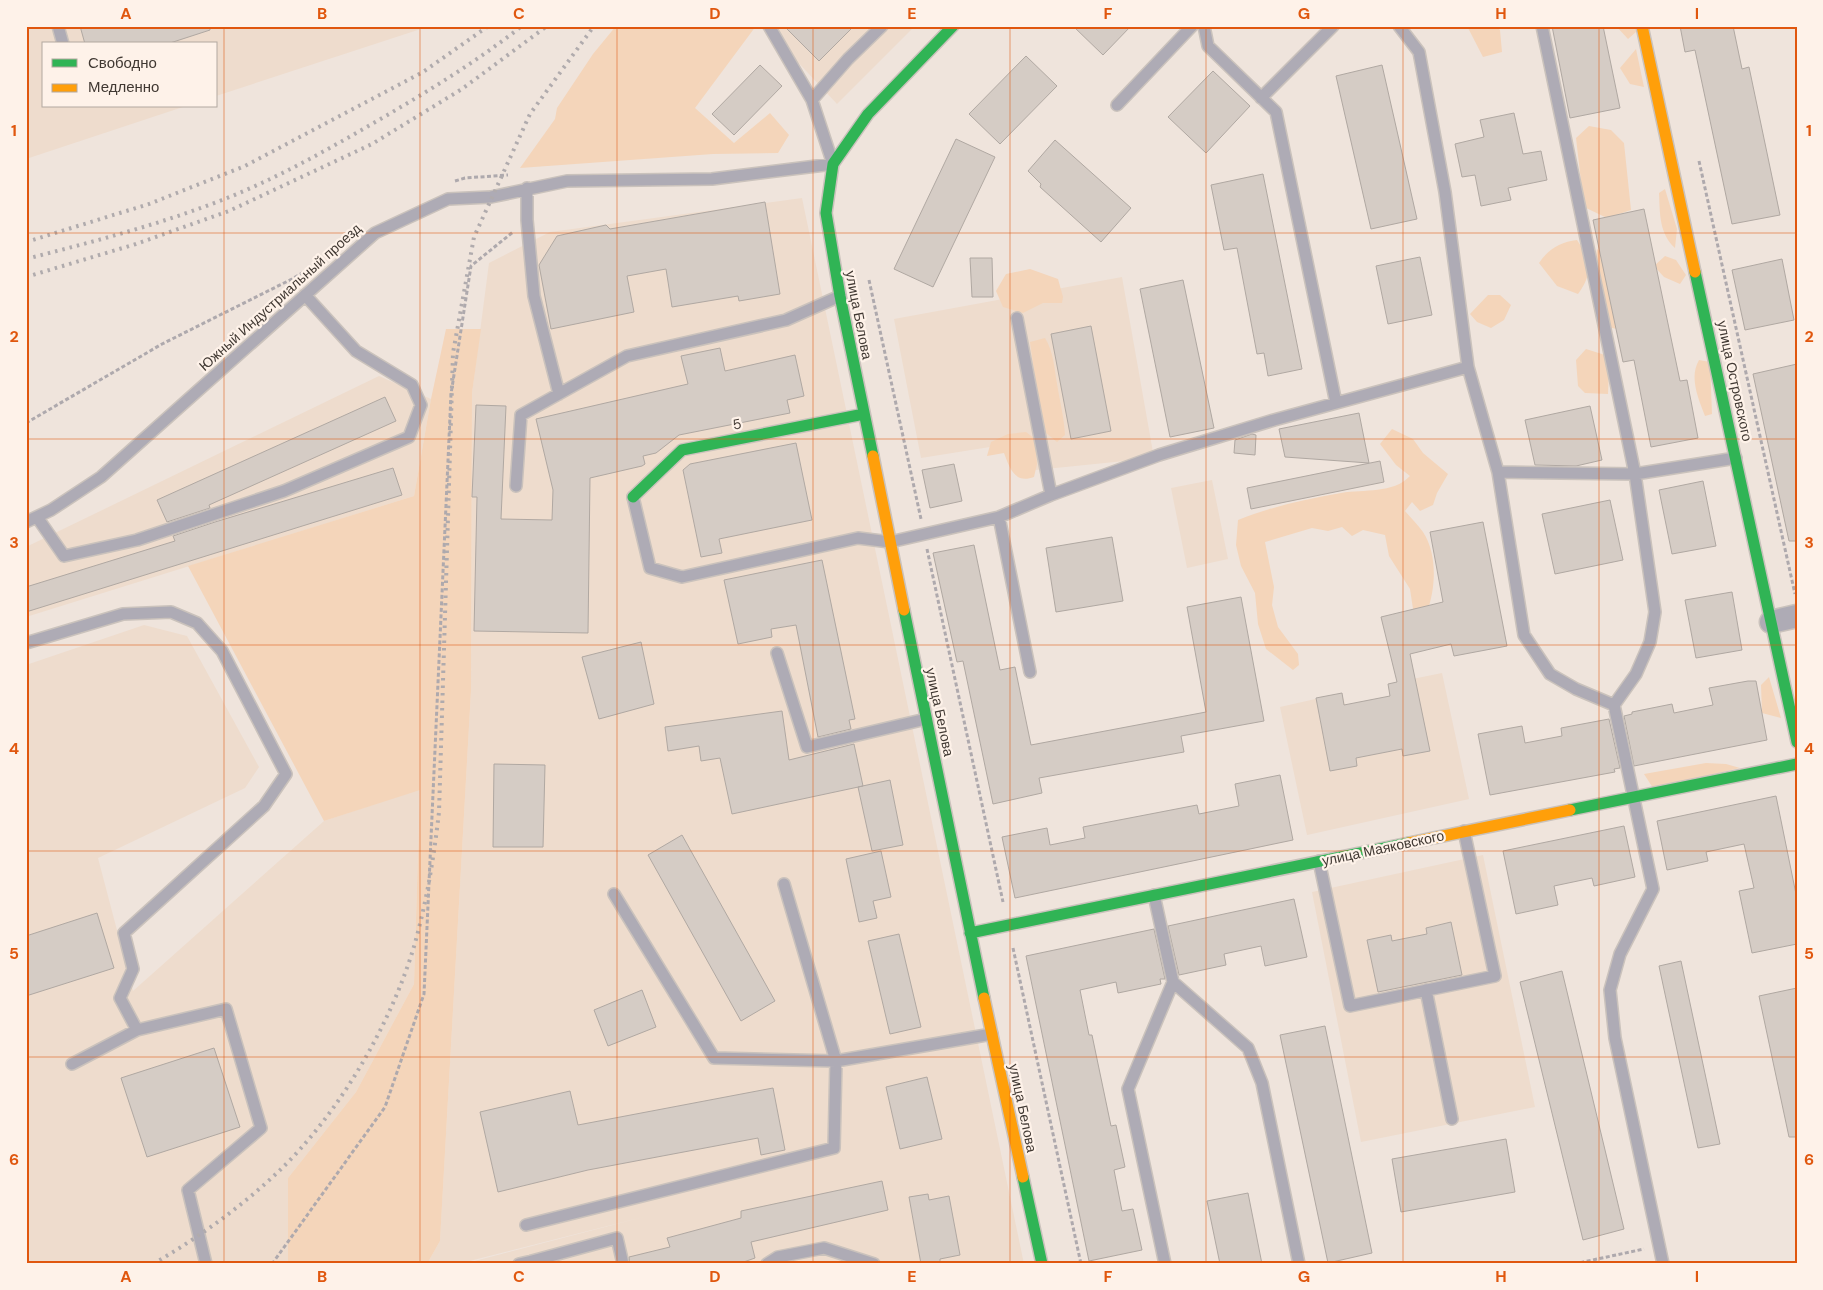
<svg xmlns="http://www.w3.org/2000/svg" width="1823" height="1290" viewBox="0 0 1823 1290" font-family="'DM Sans',sans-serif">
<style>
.built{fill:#eedccd}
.green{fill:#f4d5ba}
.building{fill:#d5ccc5;stroke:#b0a8a2}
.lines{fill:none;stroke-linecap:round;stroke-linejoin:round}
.lane-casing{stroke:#cac2bc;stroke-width:14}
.street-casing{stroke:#cac2bc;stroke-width:25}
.fast-casing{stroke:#cac2bc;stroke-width:14}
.slow-casing{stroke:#cac2bc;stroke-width:14}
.path{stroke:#aea9ad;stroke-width:3;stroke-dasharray:4 2.5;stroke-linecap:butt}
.lane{stroke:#aeabb5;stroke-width:11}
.street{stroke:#aeabb5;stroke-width:22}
.fast{stroke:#30b455;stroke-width:11}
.slow{stroke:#ff9f0a;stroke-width:11}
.rail{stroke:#b0abad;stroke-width:4;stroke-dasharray:2.5 5;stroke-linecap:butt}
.grid{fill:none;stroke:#e0570e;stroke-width:1;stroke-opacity:0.55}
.labels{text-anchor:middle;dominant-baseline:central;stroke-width:4.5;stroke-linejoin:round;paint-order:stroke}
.street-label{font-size:14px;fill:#403832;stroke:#fef2e9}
.neatline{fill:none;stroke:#e0570e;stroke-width:2}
.grid-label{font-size:16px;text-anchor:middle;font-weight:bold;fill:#e0570e}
</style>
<rect width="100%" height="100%" fill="#efe4dc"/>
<path class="built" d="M 26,26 L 430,26 L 216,96 L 216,44 L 44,44 L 44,106 L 186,106 L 26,159 Z
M 764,26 L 915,26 L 837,104 Z
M 802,198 L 1024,1264 L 463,1264 L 647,1216 L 458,1264 L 427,1264 L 440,1241 L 471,691 L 472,393 L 489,263 L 550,232 Z
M 1122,277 L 1154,458 L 1026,471 L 1021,442 L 921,458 L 894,319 Z
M 379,376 L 431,399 L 414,496 L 26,617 L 26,547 Z
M 1212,480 L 1228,559 L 1187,568 L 1171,488 Z
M 144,625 L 187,636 L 259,767 L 245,788 L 98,858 L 133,991 L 324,821 L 420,789 L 414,984 L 356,1092 L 288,1178 L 288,1264 L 26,1264 L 26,665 Z
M 1442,673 L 1469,799 L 1307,835 L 1280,707 L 1342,693 L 1345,705 L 1390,696 L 1388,684 Z
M 1483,855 L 1535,1107 L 1361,1142 L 1312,892 Z"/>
<path class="green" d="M 616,26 L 756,26 L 695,108 L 734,143 L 770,113 L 789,135 L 778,153 L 713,154 L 520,168 L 555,119 L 557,108 L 593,54 Z
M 1467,26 L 1496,26 L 1500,30 L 1502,52 L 1483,57 Z
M 1616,26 L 1635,26 L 1636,32 L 1628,39 Z
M 1636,49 L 1644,87 L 1630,84 L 1620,68 Z
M 1589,126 L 1611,130 L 1624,143 L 1631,210 L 1607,218 L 1584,207 L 1576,138 Z
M 1665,189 L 1677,229 L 1675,248 C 1659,233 1660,214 1659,193 Z
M 1577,240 C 1591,260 1593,274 1578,294 L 1557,286 L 1539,263 C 1548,249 1561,242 1577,240 Z
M 1597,249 L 1605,256 L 1617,329 L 1607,327 L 1594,272 Z
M 1665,256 L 1676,260 L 1686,275 L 1680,284 L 1664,277 L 1654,266 Z
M 1030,269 L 1058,279 L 1063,297 L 1062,303 L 1043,303 L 1023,313 L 1003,307 L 996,291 L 1006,274 Z
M 1488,295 L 1500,295 L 1511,305 L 1504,320 L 1491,328 L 1477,322 L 1470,314 Z
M 446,329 L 481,329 L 472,393 L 471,691 L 440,1241 L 427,1264 L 288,1264 L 288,1178 L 356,1092 L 414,984 L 420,790 L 324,821 L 188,566 L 414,496 L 431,399 Z
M 1045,338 C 1054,353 1054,367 1057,384 C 1060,402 1064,417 1065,435 L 1057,442 L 1046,433 L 1036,385 L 1030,342 Z
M 1586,349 L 1605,355 L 1609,370 L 1608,394 L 1585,393 L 1578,386 L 1576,360 Z
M 1699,360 L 1710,362 L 1712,414 L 1705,416 C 1698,398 1689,377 1699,360 Z
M 1392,429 L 1413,439 L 1423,453 L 1448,474 L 1437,493 L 1433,505 L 1420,511 L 1412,502 L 1405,511 C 1411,518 1418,525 1423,532 C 1437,553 1436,586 1428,609 L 1413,609 L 1410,589 L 1389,556 L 1385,535 L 1363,530 L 1352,536 L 1342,527 L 1328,531 L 1312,528 L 1265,542 L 1274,587 L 1272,605 L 1278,627 L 1298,654 L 1299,665 L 1293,670 L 1266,649 L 1258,624 L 1255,593 L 1241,566 L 1236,545 L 1238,520 C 1270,507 1306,499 1341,493 C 1364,489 1393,494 1410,476 L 1396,465 L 1380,444 Z
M 1026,432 L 1035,439 L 1037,464 L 1034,477 C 1015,484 1010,469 1004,453 L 987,456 L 991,442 L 1008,434 Z
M 1769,677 L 1781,718 L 1762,713 L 1761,685 Z
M 1706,763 L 1726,764 L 1740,768 L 1653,788 L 1644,774 Z"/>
<path class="building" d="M 80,26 L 210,26 L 210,30 L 167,44 L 85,44 Z
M 784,26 L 854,26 L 819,61 Z
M 1073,26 L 1131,26 L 1103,55 Z
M 1552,26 L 1603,26 L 1620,108 L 1570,118 Z
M 1680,26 L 1733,26 L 1742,69 L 1749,67 L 1780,215 L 1732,224 L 1695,50 L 1685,52 Z
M 1026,56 L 1057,86 L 1000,144 L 969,114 Z
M 760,65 L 782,86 L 734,135 L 712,114 Z
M 1382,65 L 1417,219 L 1371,229 L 1336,76 Z
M 1213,71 L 1250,106 L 1206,153 L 1168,117 Z
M 1514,113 L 1523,154 L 1541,151 L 1547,180 L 1508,188 L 1511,200 L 1481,206 L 1475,175 L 1462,177 L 1455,144 L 1484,137 L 1480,120 Z
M 956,139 L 995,157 L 933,287 L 894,269 Z
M 1055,140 L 1131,208 L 1101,242 L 1040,187 L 1041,184 L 1028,171 Z
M 1263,174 L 1302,369 L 1268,376 L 1264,353 L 1257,354 L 1237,248 L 1224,250 L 1211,185 Z
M 765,202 L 780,294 L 739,301 L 738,296 L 672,307 L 666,269 L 627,276 L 634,312 L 551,329 L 539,265 L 557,236 L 606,225 L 610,229 Z
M 1644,209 L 1680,381 L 1687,380 L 1698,438 L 1651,447 L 1634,360 L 1623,362 L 1593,220 Z
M 1420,257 L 1432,315 L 1388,324 L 1376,266 Z
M 970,258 L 992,258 L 993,297 L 972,297 Z
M 1782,259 L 1794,320 L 1745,330 L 1732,270 Z
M 1183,280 L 1214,428 L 1170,437 L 1140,289 Z
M 1091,326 L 1111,431 L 1071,439 L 1051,334 Z
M 720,348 L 725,371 L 795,355 L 804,396 L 787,400 L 790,413 L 679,435 L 656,453 L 643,456 L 645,464 L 642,466 L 590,478 L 588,633 L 474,631 L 477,497 L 472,497 L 476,405 L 506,406 L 501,519 L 552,520 L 553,490 L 536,419 L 688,384 L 681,356 Z
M 1797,364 L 1797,541 L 1789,541 L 1753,374 Z
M 385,397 L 396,421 L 209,505 L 210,508 L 167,522 L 157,500 Z
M 1590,406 L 1602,460 L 1576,466 L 1535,465 L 1525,420 Z
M 1359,413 L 1369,463 L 1285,457 L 1279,429 Z
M 1252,434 L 1256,435 L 1255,455 L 1234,453 L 1235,440 Z
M 796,443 L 812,520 L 719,539 L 722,553 L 701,557 L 683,470 L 690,464 Z
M 1380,461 L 1384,482 L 1251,509 L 1247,488 Z
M 954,464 L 962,501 L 930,508 L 922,470 Z
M 393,468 L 402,495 L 26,612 L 26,587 L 175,541 L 173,536 L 215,522 Z
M 1703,481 L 1716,546 L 1672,554 L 1659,490 Z
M 1610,500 L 1623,560 L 1555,574 L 1542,514 Z
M 1483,522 L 1507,646 L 1454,656 L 1451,644 L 1410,654 L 1430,751 L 1403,756 L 1402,749 L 1356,758 L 1357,766 L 1330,771 L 1316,698 L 1342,693 L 1344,705 L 1390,696 L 1388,684 L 1397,682 L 1381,617 L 1443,602 L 1430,532 Z
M 1112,537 L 1123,601 L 1056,612 L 1046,548 Z
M 974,545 L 1000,670 L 1015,667 L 1031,745 L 1206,712 L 1187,607 L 1241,597 L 1264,721 L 1181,736 L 1184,752 L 1039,778 L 1042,793 L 993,804 L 963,661 L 957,662 L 933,553 Z
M 822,560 L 855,719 L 849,720 L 851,729 L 818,737 L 796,625 L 771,629 L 772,637 L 738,644 L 724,580 Z
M 1732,592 L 1742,650 L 1696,658 L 1685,600 Z
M 641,642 L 654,704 L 599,719 L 582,657 Z
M 1748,681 L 1756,681 L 1767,740 L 1634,766 L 1624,716 L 1632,714 L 1632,712 L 1672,704 L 1674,713 L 1713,705 L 1709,688 Z
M 782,711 L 789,760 L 854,744 L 863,786 L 732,814 L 720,758 L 701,761 L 699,746 L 668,751 L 665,727 Z
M 1609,719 L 1620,768 L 1614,769 L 1615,772 L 1490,795 L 1478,734 L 1522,726 L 1525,743 L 1562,736 L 1561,728 Z
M 494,764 L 545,765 L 543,847 L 493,847 Z
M 1280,775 L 1293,840 L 1015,898 L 1002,837 L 1047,828 L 1050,845 L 1085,838 L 1083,827 L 1197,805 L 1199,814 L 1239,806 L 1235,784 Z
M 890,780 L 903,845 L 872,851 L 858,787 Z
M 1776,796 L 1797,899 L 1797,944 L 1752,953 L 1739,891 L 1754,888 L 1744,844 L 1706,852 L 1708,861 L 1667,870 L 1657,821 Z
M 1624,826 L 1635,877 L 1594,886 L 1592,878 L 1554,886 L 1558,905 L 1516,914 L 1503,851 Z
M 682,835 L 775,1001 L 741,1021 L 648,855 Z
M 881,851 L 891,897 L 873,901 L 877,918 L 859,922 L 846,859 Z
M 1294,899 L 1307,957 L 1265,966 L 1261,946 L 1224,954 L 1226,965 L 1179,975 L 1168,926 Z
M 97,913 L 114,968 L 26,996 L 26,936 Z
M 1451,922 L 1462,975 L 1378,992 L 1367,940 L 1391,935 L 1392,941 L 1427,934 L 1426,928 Z
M 1154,929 L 1165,979 L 1160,979 L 1161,984 L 1118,993 L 1116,982 L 1080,990 L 1089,1035 L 1092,1035 L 1111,1126 L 1116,1125 L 1125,1167 L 1114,1170 L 1122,1211 L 1133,1209 L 1142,1250 L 1089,1261 L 1026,956 Z
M 899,934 L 921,1027 L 890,1034 L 868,941 Z
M 1681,961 L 1720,1144 L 1698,1148 L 1659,966 Z
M 1562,971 L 1624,1229 L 1583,1240 L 1520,982 Z
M 1797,988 L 1797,1137 L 1789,1137 L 1759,996 Z
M 642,990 L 656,1027 L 608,1046 L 594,1010 Z
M 1325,1026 L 1372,1253 L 1328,1263 L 1280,1035 Z
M 214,1048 L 240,1127 L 147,1157 L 121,1078 Z
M 927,1077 L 942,1139 L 900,1149 L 886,1087 Z
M 773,1088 L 785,1150 L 761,1155 L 758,1138 L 588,1170 L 498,1192 L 480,1112 L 570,1091 L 578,1125 Z
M 1506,1139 L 1515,1192 L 1401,1212 L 1392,1159 Z
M 882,1181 L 888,1210 L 751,1242 L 755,1258 L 738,1264 L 630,1264 L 629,1257 L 670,1247 L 667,1238 L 741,1218 L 741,1211 Z
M 1248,1193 L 1262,1264 L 1220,1264 L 1207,1201 Z
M 928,1194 L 929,1200 L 949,1196 L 960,1255 L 940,1259 L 940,1264 L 921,1264 L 909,1197 Z"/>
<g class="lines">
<defs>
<path id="lane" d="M 58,26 L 63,44
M 1204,26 L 1208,46 L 1276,112 L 1336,403
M 1399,26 L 1419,52 L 1445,192 L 1468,367 L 1498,472 L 1524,635 L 1550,674 L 1576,689 L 1614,705
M 1542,26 L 1635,474 L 1655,612 L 1650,642 L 1636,674 L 1614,705 L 1653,889 L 1620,954 L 1610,990 L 1615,1038 L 1663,1264
M 1261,98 L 1333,26
M 812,100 L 848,59 L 882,26
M 1117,105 L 1192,26
M 527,188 L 527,220 L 534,296 L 559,394
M 1017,318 L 1051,495
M 1498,472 L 1635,474 L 1736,458
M 516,486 L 521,415 L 627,356 L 786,320 L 840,296
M 633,497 L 650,568 L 682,577 L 858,538 L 890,542 L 999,517 L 1051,495 L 1159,455 L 1274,420 L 1468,367
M 37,517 L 64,556 L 137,540 L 284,491 L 409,437 L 421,405 L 412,385 L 356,351 L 305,295
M 999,517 L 1030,672
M 26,522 L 51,510 L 101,477 L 375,233 L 448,199 L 491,197 L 567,181 L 712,179 L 833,164 L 812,100 L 769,26
M 26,643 L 123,614 L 171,612 L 197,623 L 222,651 L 286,774 L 264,806 L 124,933 L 133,969 L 120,998 L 137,1030
M 777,653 L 807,747 L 926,719
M 1319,861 L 1350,1006 L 1495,976 L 1464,831
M 614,894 L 714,1058 L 836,1061 L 992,1034
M 1154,895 L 1173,982 L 1248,1048 L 1262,1083 L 1299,1264
M 1426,990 L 1452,1119
M 72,1064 L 137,1030 L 226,1009 L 261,1128 L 188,1190 L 206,1264
M 526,1225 L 834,1148 L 836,1061 L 784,884
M 519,1264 L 532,1261
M 533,1264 L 532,1261 L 617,1238 L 623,1264
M 767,1264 L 778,1257 L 824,1248 L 874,1264
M 1165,1264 L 1128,1089 L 1173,982"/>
<path id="street" d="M 1771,622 L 1797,616"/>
<path id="fast" d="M 1695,272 L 1797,742
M 873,456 L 840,296 L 826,213 L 833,164 L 868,114 L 953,26
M 633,497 L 682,450 L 864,414
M 904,610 L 984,998
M 1570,810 L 1797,764
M 970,933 L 1409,843
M 1023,1177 L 1042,1264"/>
<path id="slow" d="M 1642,26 L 1695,272
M 873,456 L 904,610
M 1409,843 L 1570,810
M 984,998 L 1023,1177"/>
</defs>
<use href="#lane" class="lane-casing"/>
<use href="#street" class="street-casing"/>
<use href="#fast" class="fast-casing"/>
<use href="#slow" class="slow-casing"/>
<path class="path" d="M 1699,161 L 1795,594
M 455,181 L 465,178 L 508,175
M 869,280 L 921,519
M 26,423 L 162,344 L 292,279 L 307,270
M 927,549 L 1003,902
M 1013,948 L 1081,1264
M 272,1264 L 385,1107 L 424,994 L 451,394 L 471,266 L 513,232
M 1574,1264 L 1644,1249"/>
<use href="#lane" class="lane"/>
<use href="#street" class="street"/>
<use href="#fast" class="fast"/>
<use href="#slow" class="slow"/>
<path class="rail" d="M 26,242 L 149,204 L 245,166 L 423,72 L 487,27
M 26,259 C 92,242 158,225 222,200 C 276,179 327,150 377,121 C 427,92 476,62 522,26
M 26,277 L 136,244 L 229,211 L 372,144 L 462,89 L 547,26
M 153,1264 C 198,1238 241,1207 278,1172 C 339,1114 392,1023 415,943 C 427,900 434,856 439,812 L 453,353 L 474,237 L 530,114 L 594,26"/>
</g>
<path class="grid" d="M 224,26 L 224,1264M 420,26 L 420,1264M 617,26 L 617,1264M 813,26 L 813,1264M 1010,26 L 1010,1264M 1206,26 L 1206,1264M 1403,26 L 1403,1264M 1599,26 L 1599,1264M 26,233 L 1797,233M 26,439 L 1797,439M 26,645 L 1797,645M 26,851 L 1797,851M 26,1057 L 1797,1057"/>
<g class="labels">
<g class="street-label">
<text transform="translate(280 297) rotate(-42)">Южный Индустриальный проезд</text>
<text transform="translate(859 315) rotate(79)">улица Белова</text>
<text transform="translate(1735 381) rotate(78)">улица Островского</text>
<text transform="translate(737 424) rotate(-11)">5</text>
<text transform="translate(940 712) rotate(78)">улица Белова</text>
<text transform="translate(1383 848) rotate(-12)">улица Маяковского</text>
<text transform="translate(1023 1108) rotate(78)">улица Белова</text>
</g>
</g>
<rect width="1823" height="1290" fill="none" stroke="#fef2e9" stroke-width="55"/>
<rect x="42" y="42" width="175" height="65" fill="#fef2e9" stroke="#b2a8a0"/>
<rect x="52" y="59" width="25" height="8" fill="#30b455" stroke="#b2a8a0"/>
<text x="88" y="68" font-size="15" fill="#403832">Свободно</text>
<rect x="52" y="84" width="25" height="8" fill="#ff9f0a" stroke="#b2a8a0"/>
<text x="88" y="92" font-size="15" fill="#403832">Медленно</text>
<rect x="28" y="28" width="1768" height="1234" class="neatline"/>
<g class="grid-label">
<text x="126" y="19">A</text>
<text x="322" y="19">B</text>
<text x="519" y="19">C</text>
<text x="715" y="19">D</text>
<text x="912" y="19">E</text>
<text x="1108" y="19">F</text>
<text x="1304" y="19">G</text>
<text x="1501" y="19">H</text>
<text x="1697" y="19">I</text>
<text x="14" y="136">1</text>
<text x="1809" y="136">1</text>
<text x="14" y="342">2</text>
<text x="1809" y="342">2</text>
<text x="14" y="548">3</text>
<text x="1809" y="548">3</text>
<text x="14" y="754">4</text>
<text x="1809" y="754">4</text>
<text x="14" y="959">5</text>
<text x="1809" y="959">5</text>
<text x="14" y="1165">6</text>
<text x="1809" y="1165">6</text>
<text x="126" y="1282">A</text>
<text x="322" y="1282">B</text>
<text x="519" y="1282">C</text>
<text x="715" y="1282">D</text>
<text x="912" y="1282">E</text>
<text x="1108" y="1282">F</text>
<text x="1304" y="1282">G</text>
<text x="1501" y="1282">H</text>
<text x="1697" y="1282">I</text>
</g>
</svg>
